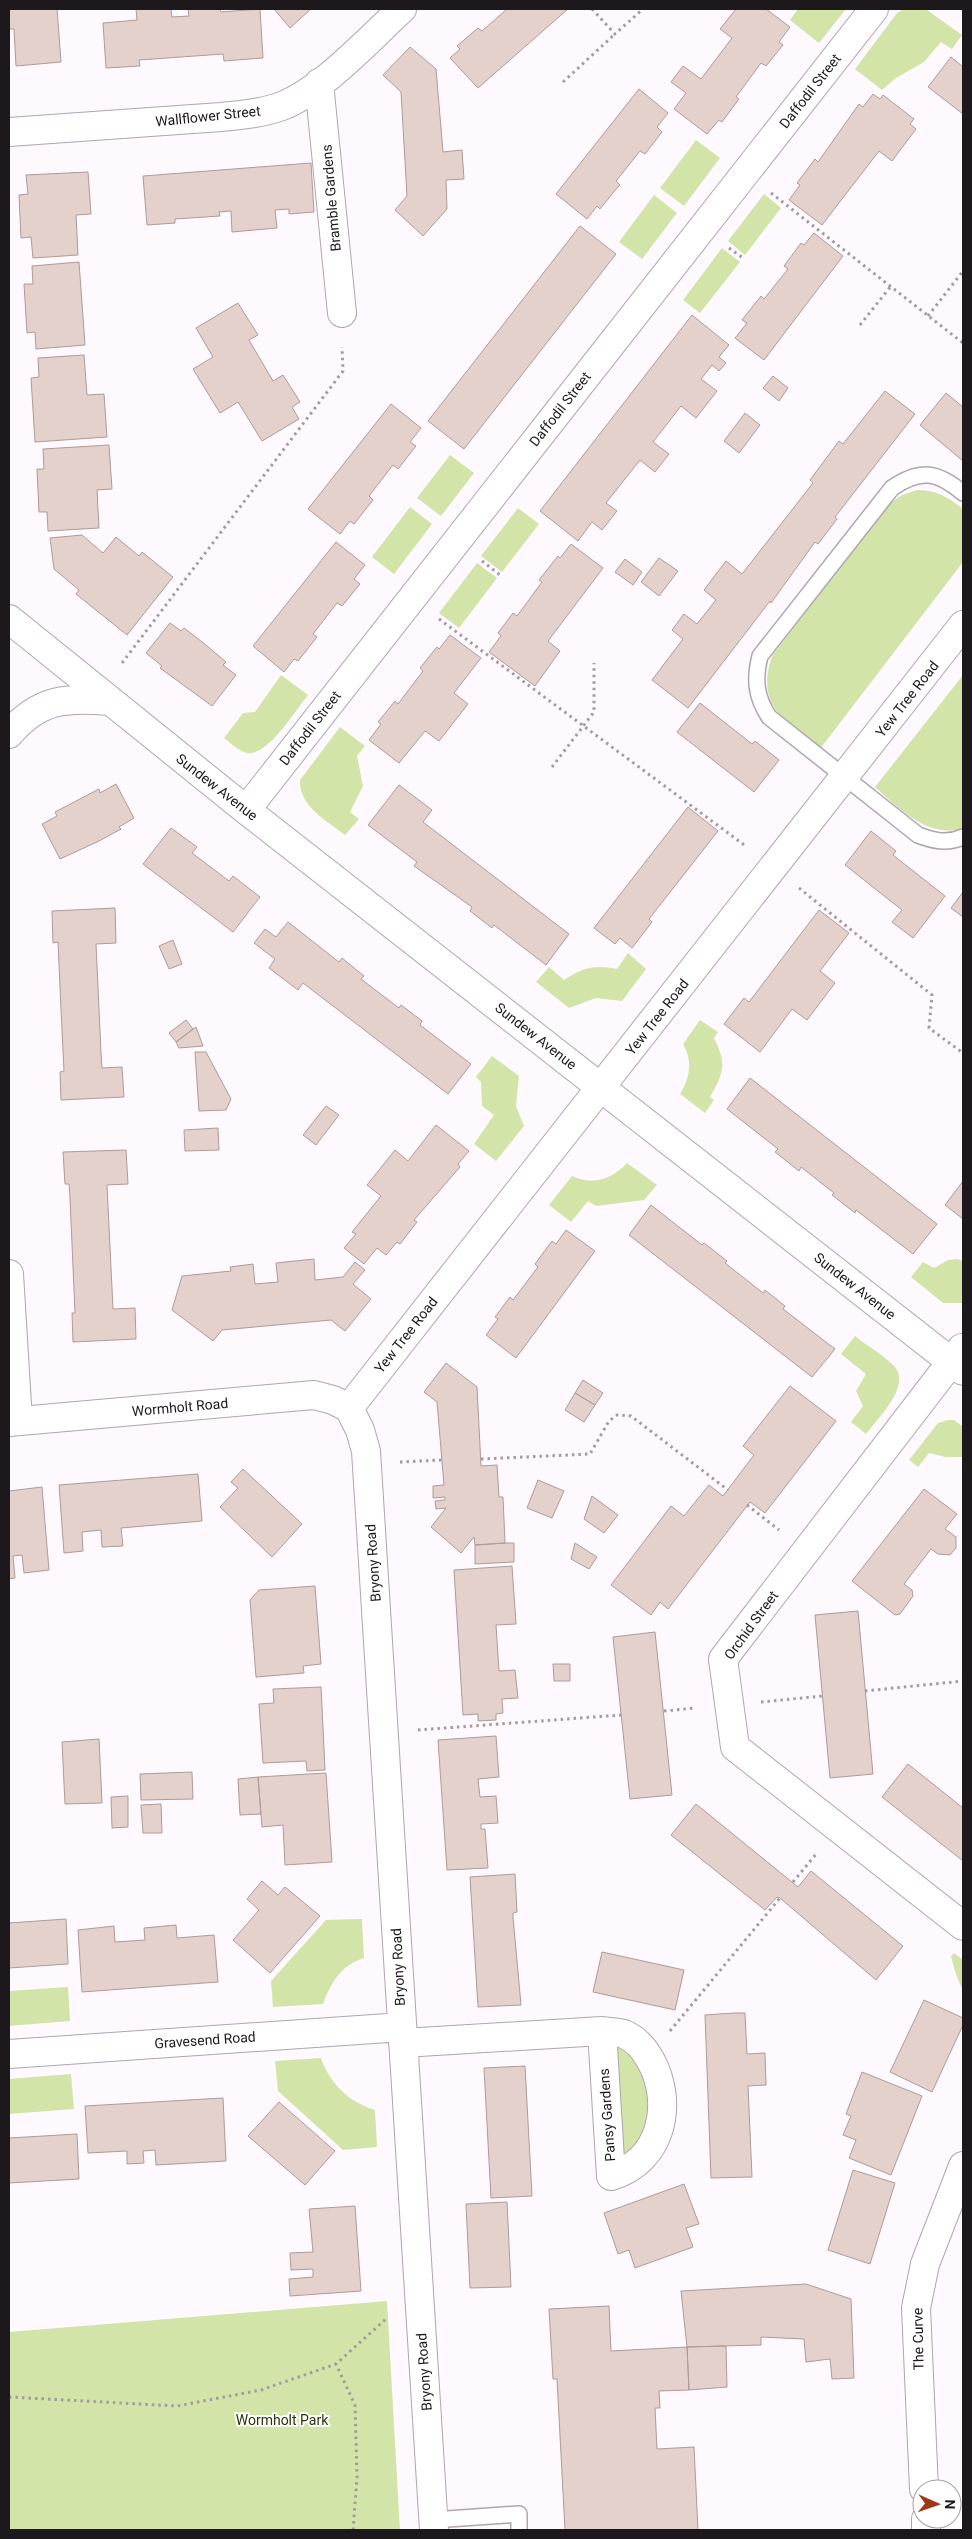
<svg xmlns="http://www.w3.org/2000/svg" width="972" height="2539" viewBox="0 0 972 2539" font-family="Roboto,sans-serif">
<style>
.green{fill:#d2e4a7}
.building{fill:#e4d1cc;stroke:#ad9b96}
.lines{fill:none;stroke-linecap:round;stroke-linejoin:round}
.service-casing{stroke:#b0a4b1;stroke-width:18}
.minor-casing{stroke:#b0a4b1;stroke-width:30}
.path{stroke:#a09ca0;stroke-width:3;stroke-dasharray:2.5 4;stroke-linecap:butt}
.service{stroke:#fff;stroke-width:15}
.minor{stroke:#fff;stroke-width:28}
.labels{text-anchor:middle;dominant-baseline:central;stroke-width:4;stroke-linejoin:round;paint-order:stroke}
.street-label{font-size:14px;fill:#1c181c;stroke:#fff}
.park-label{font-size:14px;fill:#2a340b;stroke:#fff}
</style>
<rect width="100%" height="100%" fill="#fef9fe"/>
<path class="green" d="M 798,9 L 846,9 L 819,43 L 790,20 Z
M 904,9 L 927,10 L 962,35 L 952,49 L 941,42 L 924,62 L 896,78 L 882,90 L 855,69 L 897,13 Z
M 696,140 L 720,158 L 684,206 L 660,188 Z
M 764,194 L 781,208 L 745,255 L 728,241 Z
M 654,195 L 677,213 L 642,259 L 619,242 Z
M 722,248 L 740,262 L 700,313 L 683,300 Z
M 450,455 L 474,473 L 441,516 L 417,498 Z
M 917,490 C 936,490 948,497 963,509 L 963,562 L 820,749 C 785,721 755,706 772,656 L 887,505 L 902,495 Z
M 410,507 L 432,524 L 394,574 L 372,557 Z
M 518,508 L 539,524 L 502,572 L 481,556 Z
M 477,563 L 497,578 L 459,628 L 439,613 Z
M 281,675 L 308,695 C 296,710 267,757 247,753 C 238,751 231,743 224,738 L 243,713 L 255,712 Z
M 963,675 L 963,829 C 926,837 901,810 875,787 Z
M 340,727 L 365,746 L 357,756 L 363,786 L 350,812 L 359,819 L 345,835 C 326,820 299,806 300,780 Z
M 628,953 L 646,969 L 622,1001 L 596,998 L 569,1008 L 536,982 L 549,967 L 564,980 C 581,968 596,964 617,969 Z
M 700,1020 L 718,1032 L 714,1038 C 727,1064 724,1072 710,1097 L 714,1100 L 705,1113 L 680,1094 C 690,1078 693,1061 683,1044 Z
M 492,1056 L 519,1076 L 516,1106 L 524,1126 L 496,1161 L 474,1144 L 494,1115 L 482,1106 L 481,1082 L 476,1077 Z
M 627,1163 L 657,1185 L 644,1200 L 596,1206 L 588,1201 L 571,1222 L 549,1205 L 572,1176 C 593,1186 612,1179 627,1163 Z
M 957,1259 L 963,1261 L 963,1303 L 943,1303 L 911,1277 L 923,1262 L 934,1268 L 948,1260 Z
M 855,1336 C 867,1346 884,1355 895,1367 C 911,1386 878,1418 866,1434 L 851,1422 L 863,1406 L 856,1391 L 866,1374 L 841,1354 Z
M 948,1420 L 954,1420 L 963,1427 L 963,1457 L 945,1457 L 929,1453 L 918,1467 L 909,1460 L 938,1423 Z
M 362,1919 L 364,1958 C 341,1965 331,1983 323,2004 L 273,2007 L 271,1981 L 326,1920 Z
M 954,1953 L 963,1960 L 963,1990 C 957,1979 954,1968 951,1956 Z
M 68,1987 L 70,2021 L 9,2026 L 9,1991 Z
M 618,2045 L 634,2051 L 655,2096 L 640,2146 L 621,2157 L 614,2048 Z
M 321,2058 C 330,2084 349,2102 375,2110 L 377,2147 L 343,2150 L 278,2091 L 275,2061 Z
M 71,2074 L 74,2109 L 9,2114 L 9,2079 Z
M 387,2301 L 400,2530 L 9,2530 L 9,2332 Z"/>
<path class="building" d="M 9,9 L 57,9 L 61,62 L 16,66 L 14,29 L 9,29 Z
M 136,9 L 171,9 L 172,17 L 189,16 L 188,9 L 220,9 L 221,12 L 260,9 L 263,58 L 224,61 L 223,54 L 139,60 L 140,66 L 106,68 L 103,23 L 137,20 Z
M 274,9 L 311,9 L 290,28 Z
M 507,9 L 568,9 L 478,88 L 450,58 L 460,49 L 457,46 L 478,28 L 482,31 Z
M 736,9 L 766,9 L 790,27 L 779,42 L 783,45 L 766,66 L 761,63 L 736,97 L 739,99 L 722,122 L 719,120 L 707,134 L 674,109 L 686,93 L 671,82 L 683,66 L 701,79 L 732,38 L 720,29 Z
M 410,47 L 436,69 L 443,152 L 462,150 L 464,179 L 446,180 L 447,209 L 423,236 L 395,210 L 407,196 L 401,92 L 383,75 Z
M 951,57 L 963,67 L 963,114 L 928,87 Z
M 639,89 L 668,113 L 657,127 L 662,132 L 645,154 L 640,151 L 616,181 L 620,185 L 617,188 L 600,209 L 597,206 L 587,219 L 556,194 Z
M 873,94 L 880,99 L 883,95 L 914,119 L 910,124 L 916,129 L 892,161 L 879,151 L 822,225 L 789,200 L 800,185 L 797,183 L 815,159 L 818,162 L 859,104 L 863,107 Z
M 311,163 L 314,212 L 289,214 L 289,209 L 275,210 L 277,228 L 232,232 L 231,211 L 219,212 L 220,216 L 175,219 L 175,223 L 147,225 L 143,176 Z
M 88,172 L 91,214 L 76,215 L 78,255 L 33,258 L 31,237 L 21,238 L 19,195 L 28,194 L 26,175 Z
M 580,226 L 616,254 L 464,449 L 428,421 Z
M 814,233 L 843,256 L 764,360 L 735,338 L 747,323 L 742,320 L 761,296 L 764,299 L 788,269 L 784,266 L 801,243 L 804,245 Z
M 79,262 L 85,345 L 36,349 L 35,332 L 27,333 L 24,284 L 33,284 L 32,266 Z
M 238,303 L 258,335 L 249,340 L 273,381 L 283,375 L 300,402 L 292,407 L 299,419 L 262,441 L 238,402 L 220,413 L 193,369 L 213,357 L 196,328 Z
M 692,315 L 729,345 L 719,357 L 726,363 L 719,371 L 712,365 L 701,379 L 717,391 L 696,418 L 681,406 L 653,442 L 669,454 L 655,472 L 640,460 L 606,503 L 617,511 L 602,530 L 592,522 L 578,541 L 540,511 Z
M 84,355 L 87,395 L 104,394 L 107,437 L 35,442 L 31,378 L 39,377 L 38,358 Z
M 773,376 L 788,388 L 779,401 L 763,388 Z
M 885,391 L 915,414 L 835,517 L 837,519 L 818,544 L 815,542 L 771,603 L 770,601 L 688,708 L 652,680 L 683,639 L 672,630 L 684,614 L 697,624 L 716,600 L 704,590 L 726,561 L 742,574 L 813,483 L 810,480 L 839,441 L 843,444 Z
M 946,393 L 963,407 L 963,461 L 920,425 Z
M 391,404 L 421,428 L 410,442 L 416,446 L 398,469 L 393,465 L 369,496 L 373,500 L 354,524 L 350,521 L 340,534 L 308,509 Z
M 745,413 L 760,425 L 739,453 L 724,441 Z
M 109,445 L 112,489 L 97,490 L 99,528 L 48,531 L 47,512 L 39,512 L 37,469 L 44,469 L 43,449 Z
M 82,535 L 103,553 L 116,537 L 139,556 L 142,552 L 173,577 L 127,635 L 76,594 L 79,590 L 54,569 L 50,538 Z
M 336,542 L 365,565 L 354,579 L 360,584 L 342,606 L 337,603 L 313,634 L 317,637 L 298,661 L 294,659 L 284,672 L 253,646 Z
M 571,544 L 603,568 L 548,641 L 560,651 L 535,686 L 489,652 L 501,636 L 498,633 L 513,613 L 517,616 L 542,582 L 539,580 L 558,556 L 560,558 Z
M 659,558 L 678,571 L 659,596 L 641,582 Z
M 625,559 L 642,572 L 633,585 L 615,572 Z
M 170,623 L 181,631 L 184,628 L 206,645 L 226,662 L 223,665 L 236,675 L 212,706 L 160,668 L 162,666 L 146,653 Z
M 450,635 L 481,658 L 454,693 L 468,704 L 439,741 L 425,731 L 399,763 L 369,740 L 381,724 L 378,722 L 395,701 L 398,704 L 423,671 L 420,668 L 437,647 L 439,649 Z
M 700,703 L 752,744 L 755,741 L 779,760 L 754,792 L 677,732 Z
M 116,784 L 134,818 L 119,827 L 121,829 L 99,841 L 60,859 L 42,824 L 57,816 L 55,812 L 78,800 L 99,789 L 100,793 Z
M 399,785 L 432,810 L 423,822 L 569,934 L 546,965 L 494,925 L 492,928 L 470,911 L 472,907 L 414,866 L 417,862 L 368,825 Z
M 688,807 L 718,831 L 649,919 L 652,922 L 632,948 L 620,938 L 615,944 L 594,928 Z
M 171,828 L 197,847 L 192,853 L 229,881 L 233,876 L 260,897 L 233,932 L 143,864 Z
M 871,831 L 896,851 L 893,855 L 945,896 L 913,938 L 892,922 L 902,910 L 845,865 Z
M 963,892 L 963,917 L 951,908 Z
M 115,908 L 116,943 L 96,944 L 101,1053 L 102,1068 L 122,1067 L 124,1097 L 61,1100 L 60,1072 L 64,1071 L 61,1009 L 58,942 L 53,943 L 52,911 Z
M 819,910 L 849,933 L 820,971 L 835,983 L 807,1020 L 792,1009 L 760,1052 L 724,1024 L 744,998 L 749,1002 Z
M 288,922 L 339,962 L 342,958 L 364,976 L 361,979 L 399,1008 L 401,1005 L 422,1021 L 420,1025 L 471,1064 L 448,1094 L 303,983 L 298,990 L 269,968 L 275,959 L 254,943 L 265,929 L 276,937 Z
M 173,940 L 182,964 L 169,969 L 159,946 Z
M 186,1020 L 193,1029 L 176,1042 L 169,1033 Z
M 196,1027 L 203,1046 L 179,1048 L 176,1042 Z
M 195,1052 L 206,1052 L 231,1099 L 226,1110 L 199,1111 Z
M 750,1078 L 937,1224 L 913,1254 L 856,1210 L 855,1213 L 832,1195 L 834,1193 L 801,1167 L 799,1171 L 775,1152 L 778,1149 L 727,1109 Z
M 326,1106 L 339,1115 L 316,1145 L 303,1135 Z
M 436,1125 L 469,1151 L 458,1164 L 460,1167 L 414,1220 L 417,1222 L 400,1244 L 397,1242 L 386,1255 L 377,1248 L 364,1264 L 344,1248 L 356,1234 L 352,1232 L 381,1196 L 367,1185 L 395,1150 L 408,1161 Z
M 218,1128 L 219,1150 L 185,1151 L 184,1130 Z
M 126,1150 L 128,1184 L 107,1185 L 113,1309 L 135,1308 L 136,1339 L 73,1342 L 72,1313 L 75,1313 L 70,1198 L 69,1184 L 65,1184 L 63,1152 Z
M 963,1181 L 963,1219 L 945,1205 Z
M 651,1205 L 702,1245 L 704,1243 L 727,1261 L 725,1263 L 763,1293 L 765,1290 L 785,1306 L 783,1309 L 835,1349 L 812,1377 L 629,1235 Z
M 566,1230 L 595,1251 L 516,1358 L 486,1335 L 498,1319 L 495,1317 L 510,1297 L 513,1300 L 538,1267 L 535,1264 L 552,1241 L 556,1244 Z
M 314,1259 L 315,1280 L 343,1277 L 355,1262 L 365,1270 L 353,1284 L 371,1299 L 345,1331 L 331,1320 L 222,1330 L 213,1341 L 172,1310 L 182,1276 L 231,1271 L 230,1267 L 253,1264 L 255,1284 L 278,1282 L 276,1263 Z
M 446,1363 L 477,1387 L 481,1466 L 497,1465 L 499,1497 L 503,1497 L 505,1543 L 475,1545 L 474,1537 L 461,1553 L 431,1527 L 446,1508 L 436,1509 L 435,1501 L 445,1500 L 445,1497 L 433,1498 L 433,1486 L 444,1485 L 437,1402 L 424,1392 Z
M 583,1380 L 603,1393 L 595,1405 L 575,1393 Z
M 790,1386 L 836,1421 L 765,1513 L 750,1502 L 668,1609 L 660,1602 L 651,1615 L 611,1585 L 671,1506 L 684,1516 L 709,1485 L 723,1496 L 754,1455 L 743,1446 Z
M 575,1393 L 595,1405 L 584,1422 L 565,1410 Z
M 243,1469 L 302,1524 L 272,1557 L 220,1507 L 238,1488 L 231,1482 Z
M 198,1474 L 202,1521 L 121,1528 L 123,1546 L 102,1547 L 101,1530 L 82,1532 L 83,1551 L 64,1553 L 59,1485 Z
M 538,1480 L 564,1491 L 552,1518 L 527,1508 Z
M 42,1487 L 49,1570 L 24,1573 L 22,1555 L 13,1556 L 15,1578 L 9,1579 L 9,1491 Z
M 924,1489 L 957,1514 L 945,1529 L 956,1537 L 956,1548 L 950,1555 L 938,1554 L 931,1549 L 904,1584 L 912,1590 L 913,1596 L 900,1614 L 895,1615 L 852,1581 Z
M 592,1496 L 618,1515 L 604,1533 L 584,1519 Z
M 505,1543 L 514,1543 L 514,1562 L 475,1564 L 475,1545 Z
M 575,1543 L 597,1557 L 589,1569 L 571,1559 Z
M 512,1566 L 516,1624 L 496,1625 L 499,1671 L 515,1670 L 518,1698 L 502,1699 L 503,1713 L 496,1714 L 496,1720 L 478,1721 L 478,1714 L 463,1715 L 454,1570 Z
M 315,1586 L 321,1664 L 303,1666 L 304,1673 L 256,1677 L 250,1600 L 259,1590 Z
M 858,1611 L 873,1774 L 830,1778 L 815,1615 Z
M 655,1632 L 672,1795 L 630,1799 L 613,1637 Z
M 553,1664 L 570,1664 L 570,1681 L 554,1681 Z
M 321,1687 L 325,1770 L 307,1771 L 306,1761 L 263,1763 L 259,1704 L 274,1703 L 273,1689 Z
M 496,1736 L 499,1777 L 478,1779 L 480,1797 L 496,1796 L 498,1823 L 481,1824 L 481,1829 L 485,1829 L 488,1868 L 447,1870 L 438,1740 Z
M 99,1739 L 102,1803 L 65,1804 L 62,1742 Z
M 908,1764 L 963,1808 L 963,1861 L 882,1797 Z
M 192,1772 L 193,1799 L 141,1800 L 140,1774 Z
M 326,1773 L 332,1862 L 285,1865 L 283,1825 L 262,1827 L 258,1777 Z
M 258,1777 L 261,1814 L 240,1815 L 238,1779 Z
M 128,1796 L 128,1827 L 112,1828 L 111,1797 Z
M 161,1804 L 162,1833 L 143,1833 L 141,1805 Z
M 696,1804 L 798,1887 L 811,1871 L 903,1946 L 876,1980 L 780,1898 L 777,1897 L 765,1910 L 671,1835 Z
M 515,1874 L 517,1912 L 513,1913 L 513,1917 L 521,2005 L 478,2007 L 470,1877 Z
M 262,1881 L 278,1895 L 285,1887 L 320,1916 L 270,1973 L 233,1940 L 259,1910 L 247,1899 Z
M 66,1919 L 68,1964 L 9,1968 L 9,1923 Z
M 176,1925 L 177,1938 L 214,1935 L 218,1982 L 82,1992 L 78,1930 L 114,1926 L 115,1942 L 145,1940 L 144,1928 Z
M 602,1952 L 684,1970 L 675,2010 L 593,1992 Z
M 924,2000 L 963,2018 L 963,2025 L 932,2092 L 890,2072 Z
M 734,2013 L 745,2013 L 747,2054 L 765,2053 L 766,2085 L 748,2086 L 752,2177 L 711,2178 L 705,2015 Z
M 525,2066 L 532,2196 L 491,2198 L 484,2068 Z
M 862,2072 L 922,2096 L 891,2175 L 849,2158 L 856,2140 L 843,2135 L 851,2116 L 846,2114 Z
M 223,2098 L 226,2161 L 156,2165 L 155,2150 L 143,2151 L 144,2163 L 127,2164 L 127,2151 L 88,2153 L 85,2106 Z
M 279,2102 L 335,2151 L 305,2185 L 248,2136 Z
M 77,2134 L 79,2179 L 9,2183 L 9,2138 Z
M 853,2170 L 895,2183 L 870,2264 L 828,2250 Z
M 684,2184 L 699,2224 L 686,2228 L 693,2247 L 635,2268 L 629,2250 L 618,2254 L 604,2213 Z
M 507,2202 L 511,2287 L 470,2288 L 466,2204 Z
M 355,2206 L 361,2291 L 290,2296 L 289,2279 L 313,2277 L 313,2269 L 291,2270 L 290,2253 L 313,2252 L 309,2209 Z
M 806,2284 L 851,2299 L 854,2378 L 832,2379 L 830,2359 L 806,2362 L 804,2339 L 761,2337 L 761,2345 L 687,2347 L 681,2291 Z
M 609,2306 L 611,2351 L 687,2347 L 689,2390 L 659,2391 L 660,2408 L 655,2408 L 657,2449 L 694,2447 L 698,2530 L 565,2530 L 557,2379 L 553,2379 L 549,2309 Z
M 726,2346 L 727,2387 L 689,2390 L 687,2347 Z"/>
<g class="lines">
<defs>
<path id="service" d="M 963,493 C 938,472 921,468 892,488 L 760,656 C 754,680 756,697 769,717 L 918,835 C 934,841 947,844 963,837
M 433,2520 L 519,2514 L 519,2530"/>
<path id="minor" d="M 319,83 L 342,313
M 9,132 L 221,117 C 242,115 263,113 282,106 C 323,90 370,38 402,9
M 9,619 L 246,810 L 963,1371
M 9,734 C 39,699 66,697 109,701
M 246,810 L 874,9
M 9,1274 L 18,1421
M 962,1348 L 723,1659 L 735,1747 L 963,1926
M 349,1408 L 360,1430 L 366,1451 L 434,2530
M 349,1408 L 963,625
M 9,1422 L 314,1395 L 333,1400 L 349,1408
M 403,2043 L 602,2031 C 608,2032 618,2032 624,2034 C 636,2039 645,2050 651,2061 C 674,2104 662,2161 611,2176 L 602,2031
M 9,2054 L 402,2027
M 924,2489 L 916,2308 L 925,2264 L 963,2166
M 926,2519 L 926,2530"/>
</defs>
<use href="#service" class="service-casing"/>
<use href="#minor" class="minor-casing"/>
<path class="path" d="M 592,9 L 615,34 L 643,9
M 563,82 L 615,34
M 771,193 L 963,343
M 729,248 L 743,258
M 928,316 L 963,271
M 860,325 L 891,286
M 482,561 L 500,575
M 439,619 L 747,847
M 122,663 L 343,371 L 342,347
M 552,767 L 594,712 L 594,663
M 799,888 L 932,995 L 929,1028 L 963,1053
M 481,1459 L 590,1454 L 609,1421 L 617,1415 L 631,1416 L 728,1490
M 400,1462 L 442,1460
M 747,1505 L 779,1530
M 865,1691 L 963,1681
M 761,1702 L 823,1696
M 664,1711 L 695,1708
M 418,1730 L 621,1715
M 793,1882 L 817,1853
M 670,2031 L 780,1898
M 9,2397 L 177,2406 L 261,2390 L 336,2364
M 353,2530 L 357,2477 L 355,2405 L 336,2364 L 387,2318"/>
<use href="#service" class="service"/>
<use href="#minor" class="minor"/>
</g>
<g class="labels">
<g class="street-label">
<text transform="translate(810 91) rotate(-52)">Daffodil Street</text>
<text transform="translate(208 116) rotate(-6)">Wallflower Street</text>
<text transform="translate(331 198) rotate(-95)">Bramble Gardens</text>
<text transform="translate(560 409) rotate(-52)">Daffodil Street</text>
<text transform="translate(907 699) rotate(-52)">Yew Tree Road</text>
<text transform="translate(310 728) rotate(-52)">Daffodil Street</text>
<text transform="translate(217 787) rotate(38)">Sundew Avenue</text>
<text transform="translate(657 1017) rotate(-52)">Yew Tree Road</text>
<text transform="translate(536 1036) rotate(38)">Sundew Avenue</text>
<text transform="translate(855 1286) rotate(38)">Sundew Avenue</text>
<text transform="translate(406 1335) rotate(-52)">Yew Tree Road</text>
<text transform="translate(180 1407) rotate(-5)">Wormholt Road</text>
<text transform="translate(373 1563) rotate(-94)">Bryony Road</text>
<text transform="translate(751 1625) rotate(-54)">Orchid Street</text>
<text transform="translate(398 1967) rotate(-93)">Bryony Road</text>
<text transform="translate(205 2040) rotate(-4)">Gravesend Road</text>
<text transform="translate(607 2115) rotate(-94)">Pansy Gardens</text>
<text transform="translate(918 2339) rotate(-91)">The Curve</text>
<text transform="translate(424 2372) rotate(-94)">Bryony Road</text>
</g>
<g class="park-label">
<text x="282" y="2420">Wormholt Park</text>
</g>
</g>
<rect width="972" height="2539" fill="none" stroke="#1c181c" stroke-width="20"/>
<g transform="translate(937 2504) rotate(92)"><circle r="24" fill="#ffffff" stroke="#a4a3a4"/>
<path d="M0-4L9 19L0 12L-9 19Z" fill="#9f3817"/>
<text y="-8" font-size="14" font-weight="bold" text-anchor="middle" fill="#1c181c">N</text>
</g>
</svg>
